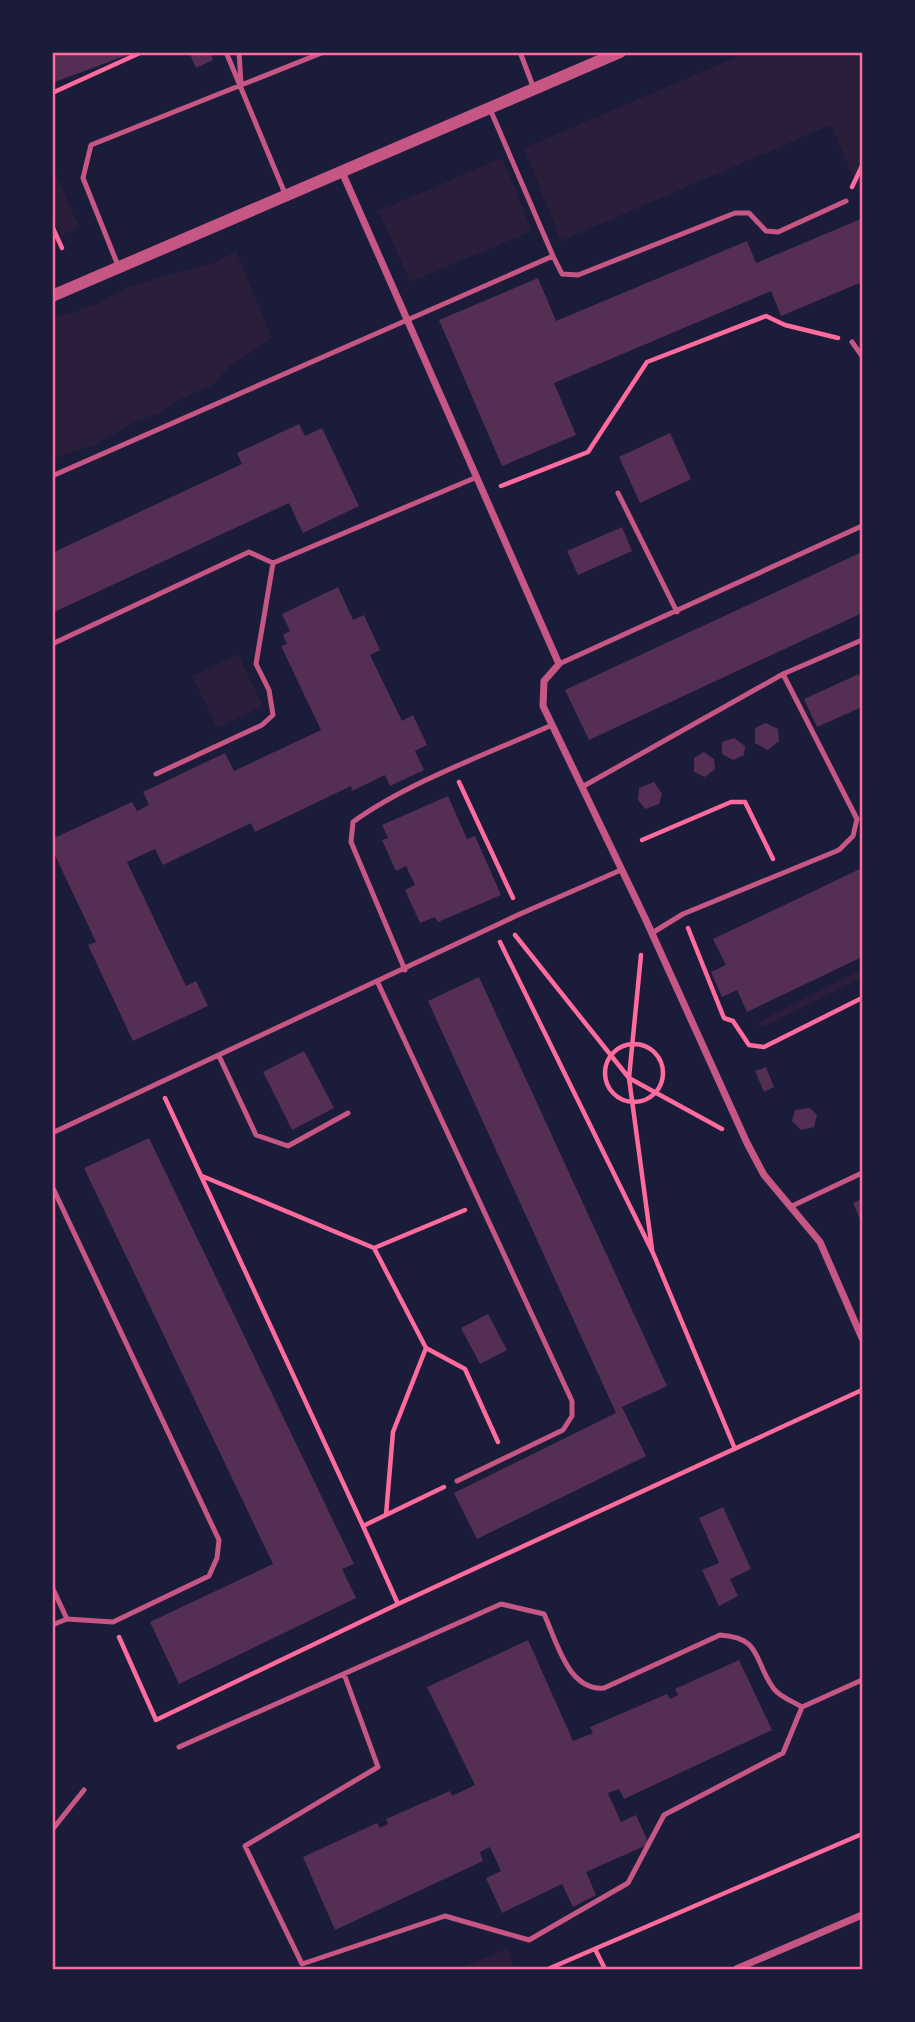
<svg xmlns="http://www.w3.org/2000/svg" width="915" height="2022" viewBox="0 0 915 2022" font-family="'PT Serif',serif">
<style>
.green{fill:#2a1e3b}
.building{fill:#542f53}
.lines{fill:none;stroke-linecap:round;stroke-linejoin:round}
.path{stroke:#ff6b9d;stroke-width:4.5}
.service{stroke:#c65784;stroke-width:5}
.minor{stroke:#c65784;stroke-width:7}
.tertiary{stroke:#c65784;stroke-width:12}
.neatline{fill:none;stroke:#ff6b9d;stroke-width:2.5}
</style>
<rect width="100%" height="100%" fill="#1b1b3a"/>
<path class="green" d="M 746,53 L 862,53 L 862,197 L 831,125 L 561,241 L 524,148 Z
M 502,158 L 532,231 L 410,282 L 379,211 Z
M 52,165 L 79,227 L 61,235 L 53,216 Z
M 236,251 L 272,338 L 231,365 L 212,386 L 174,402 L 164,411 L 137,421 L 95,445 L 53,458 L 53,319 L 94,305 L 130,286 L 216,262 Z
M 238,654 L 263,706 L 217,728 L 192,676 Z
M 862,969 L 862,978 L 761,1028 L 758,1022 Z
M 508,1948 L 513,1969 L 458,1969 L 461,1968 Z"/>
<path class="building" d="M 57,52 L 133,52 L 133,53 L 52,83 L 52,55 Z
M 189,52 L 210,52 L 213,60 L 196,68 Z
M 861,219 L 862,282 L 781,316 L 771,291 L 554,383 L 576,435 L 502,466 L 439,320 L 538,278 L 556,321 L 747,241 L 756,263 Z
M 299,424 L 305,436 L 322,428 L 359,506 L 303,533 L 289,503 L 52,613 L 52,553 L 242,464 L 237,453 Z
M 670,433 L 691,479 L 640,503 L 619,457 Z
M 622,527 L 632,551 L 578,575 L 567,551 Z
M 862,552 L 862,613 L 589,740 L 565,690 Z
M 338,587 L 353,620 L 364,615 L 380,650 L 370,655 L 402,721 L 413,715 L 427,745 L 415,751 L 424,770 L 390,786 L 385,775 L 352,791 L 351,786 L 255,832 L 251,823 L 163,865 L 155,849 L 127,862 L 186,986 L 196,981 L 208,1006 L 133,1041 L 88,945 L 96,942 L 52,849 L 52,839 L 132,802 L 137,811 L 149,805 L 143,792 L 225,753 L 234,771 L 321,730 L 281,646 L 287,644 L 283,635 L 290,631 L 282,614 Z
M 859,674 L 862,681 L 862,707 L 817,727 L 804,699 Z
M 766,723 L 778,729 L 779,741 L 768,750 L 755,743 L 755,728 Z
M 734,738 L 745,746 L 744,755 L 733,760 L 722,754 L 722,742 Z
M 704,752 L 714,759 L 715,769 L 705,777 L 694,772 L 694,758 Z
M 654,782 L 662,794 L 659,804 L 645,809 L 638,800 L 639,788 Z
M 448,796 L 467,839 L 475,836 L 501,895 L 438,922 L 435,917 L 420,923 L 405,890 L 415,885 L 406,866 L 396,871 L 382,840 L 388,838 L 382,825 Z
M 862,868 L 862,957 L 747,1012 L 737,990 L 722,997 L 711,972 L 726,965 L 713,939 Z
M 479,977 L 667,1386 L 622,1407 L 646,1456 L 477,1539 L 454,1493 L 616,1413 L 428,1001 Z
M 304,1051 L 334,1108 L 292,1130 L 263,1072 Z
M 766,1067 L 774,1087 L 764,1092 L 755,1071 Z
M 810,1108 L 817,1115 L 814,1127 L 801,1130 L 792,1121 L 795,1110 Z
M 149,1138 L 354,1564 L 342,1569 L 356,1598 L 179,1684 L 150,1622 L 273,1564 L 84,1168 Z
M 862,1199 L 862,1224 L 853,1203 Z
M 488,1314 L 507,1350 L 480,1364 L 461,1328 Z
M 723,1507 L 751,1569 L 730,1579 L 738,1596 L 719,1606 L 702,1570 L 719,1563 L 699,1518 Z
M 528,1640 L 573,1741 L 593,1733 L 590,1727 L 667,1694 L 670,1699 L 678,1695 L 675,1689 L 739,1660 L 772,1730 L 624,1799 L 619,1789 L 608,1793 L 621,1822 L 636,1815 L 649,1844 L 586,1872 L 596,1895 L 573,1907 L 562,1884 L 502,1913 L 486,1878 L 501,1871 L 490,1847 L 480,1852 L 483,1861 L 335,1930 L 303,1857 L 377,1823 L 380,1828 L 388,1824 L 386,1819 L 450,1791 L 452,1796 L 475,1785 L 427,1687 Z"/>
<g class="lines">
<path class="path" d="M 52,93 L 142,52
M 852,187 L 862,166
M 52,226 L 62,248
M 501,486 L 588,452 L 647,362 L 766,316 L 785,325 L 838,338
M 459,782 L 513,898
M 642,840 L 731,802 L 745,802 L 773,859
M 688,928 L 724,1018 L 733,1021 L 749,1045 L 764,1047 L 862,998
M 515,935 L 629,1078 L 722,1129
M 500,942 L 653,1253 L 735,1449
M 641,955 L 629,1078 L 652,1249
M605 1073a29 29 0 1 1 58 0a29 29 0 1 1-58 0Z
M 165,1098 L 363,1526
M 202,1176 L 374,1248 L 465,1210
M 374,1248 L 426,1348 L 465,1369 L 498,1442
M 386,1515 L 393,1432 L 426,1348
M 398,1604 L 363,1526 L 444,1487
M 119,1637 L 156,1720 L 398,1604 L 862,1390
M 595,1949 L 605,1969
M 548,1969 L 862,1834"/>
<path class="service" d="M 226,52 L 286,196
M 239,52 L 241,83
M 520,52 L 534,89
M 490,109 L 553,256
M 119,268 L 83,178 L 91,145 L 324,52
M 852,342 L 862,356
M 52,476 L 553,256 L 562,274 L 578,275 L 735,213 L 749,213 L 766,231 L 778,232 L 846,201
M 618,493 L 677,612
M 52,644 L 249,552 L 273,563 L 477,477
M 559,664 L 862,526
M 156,774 L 262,725 L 273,715 L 269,690 L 256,664 L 273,563
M 582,787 L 783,674 L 862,640
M 652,933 L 683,914 L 839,850 L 853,836 L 857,819 L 783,674
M 405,970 L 351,842 L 353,822 C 408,782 490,753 552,725
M 378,983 L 572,1401 L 572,1416 L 563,1430 L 457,1481
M 219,1056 L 256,1135 L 288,1146 L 348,1113
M 52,1133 L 520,914 L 621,870
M 52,1186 L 219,1540 L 217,1558 L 209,1576 L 113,1622 L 67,1619
M 792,1206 L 862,1173
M 52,1587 L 67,1619 L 52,1625
M 344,1674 L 378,1767 L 245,1846 L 302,1964 L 445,1916 L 529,1940 L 628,1883 L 664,1815 L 783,1753 L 802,1707
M 179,1747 L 501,1604 L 544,1614 C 557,1642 568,1691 604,1688 L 720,1635 C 763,1638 753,1661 774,1689 C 780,1697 794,1702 802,1707 L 862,1680
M 52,1830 L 84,1790"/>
<path class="minor" d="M 342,172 L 559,664 L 544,681 L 543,706 L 645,918 L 747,1143 L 764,1175 L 820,1242 L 862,1338
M 736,1969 L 862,1915"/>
<path class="tertiary" d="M 52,296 L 620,52"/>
</g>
<rect width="915" height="2022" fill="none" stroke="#1b1b3a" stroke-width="108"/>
<rect x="54" y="54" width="807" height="1914" class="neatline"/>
</svg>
